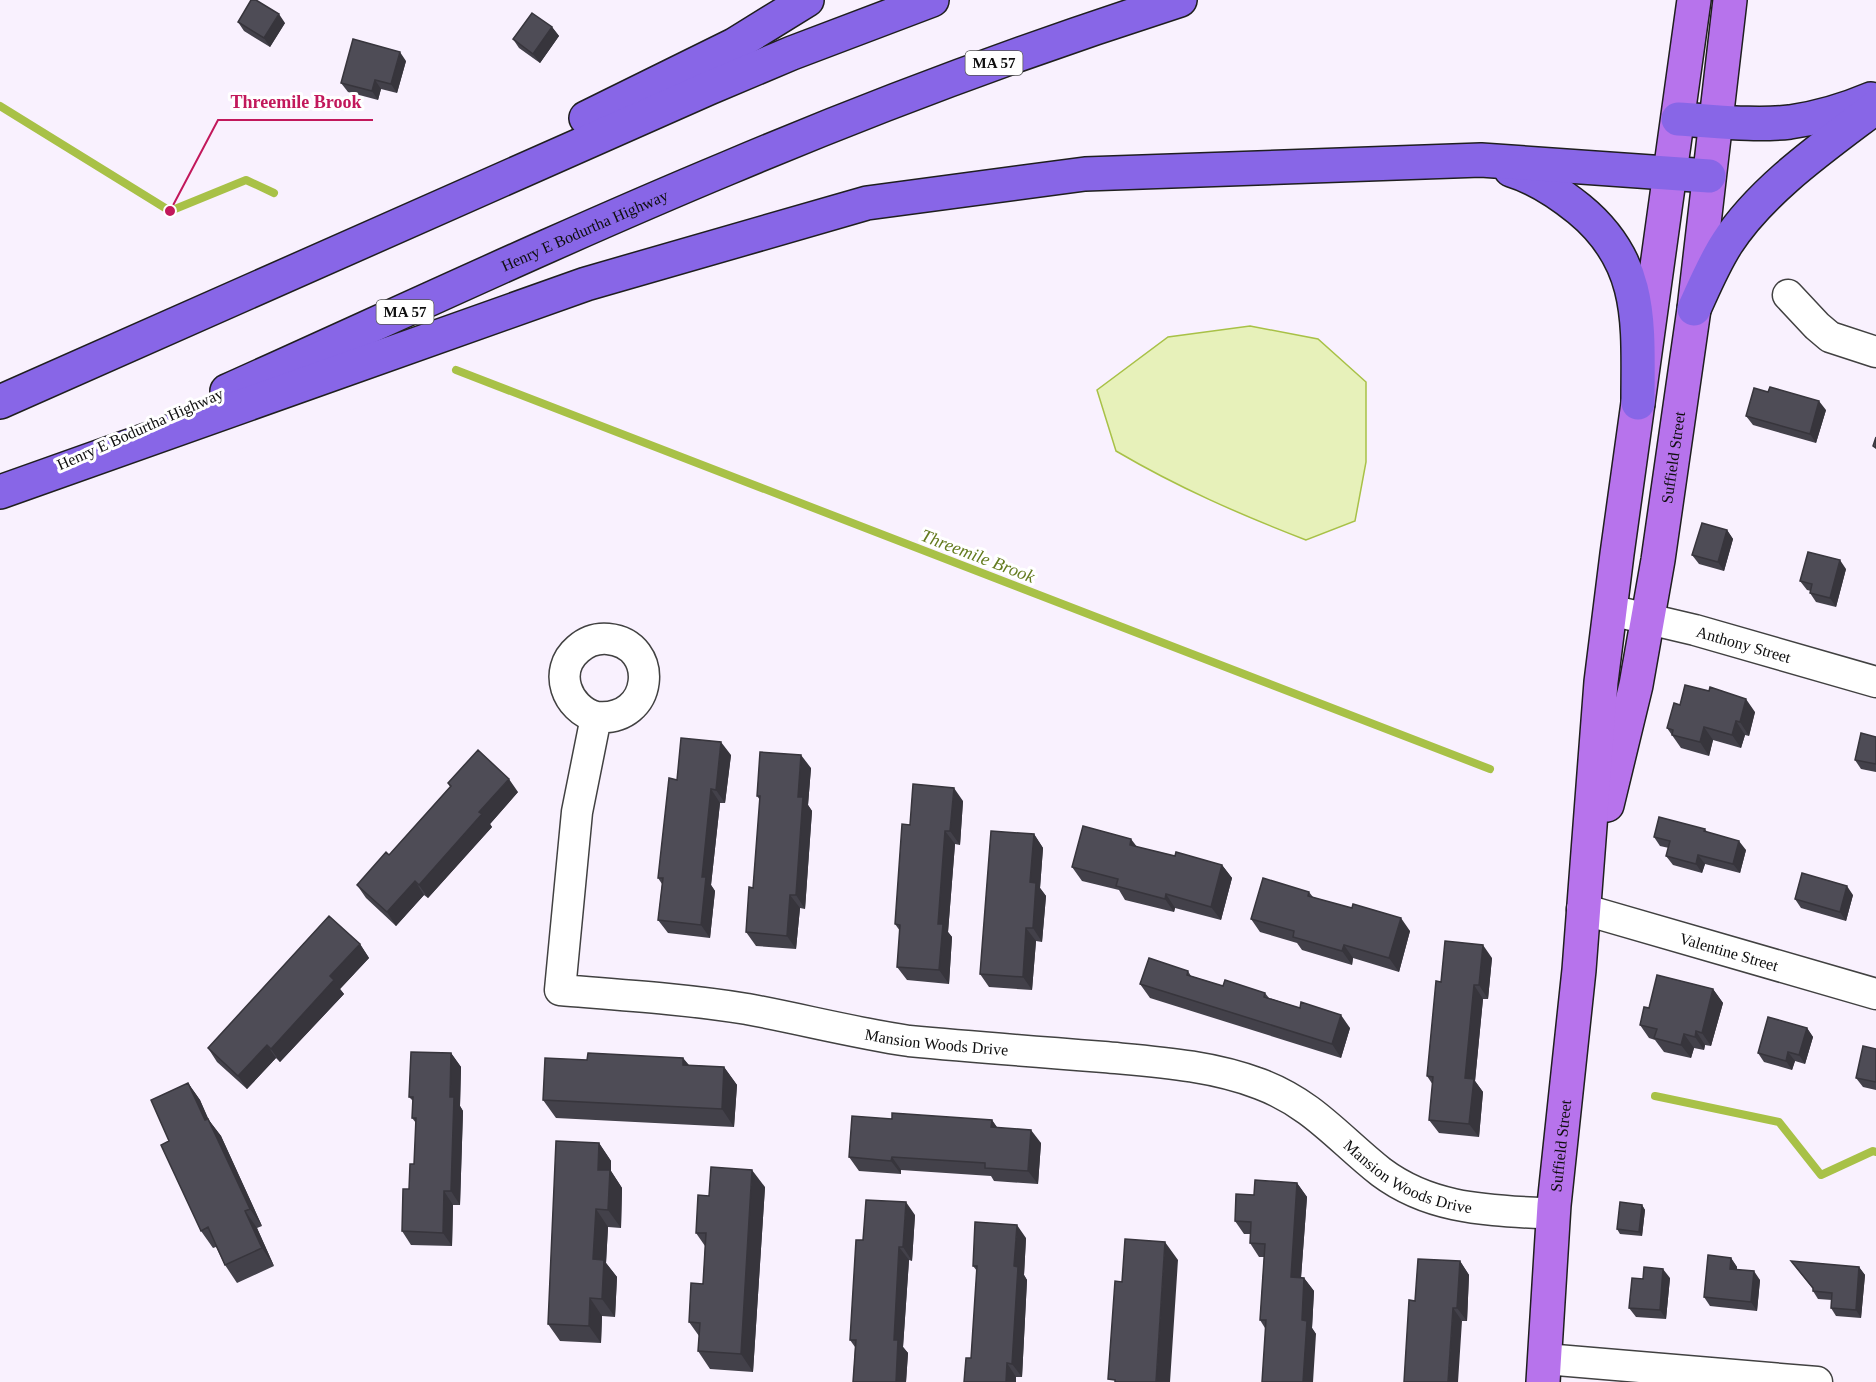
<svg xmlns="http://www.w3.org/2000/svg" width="1876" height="1382" viewBox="0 0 1876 1382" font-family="Georgia,serif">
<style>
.water{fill:#e7f1ba;stroke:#a8c147;stroke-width:1.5}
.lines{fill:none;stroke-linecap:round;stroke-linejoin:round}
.stream{stroke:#a8c147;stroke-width:8}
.minor-casing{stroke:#414141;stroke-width:33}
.major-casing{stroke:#1f1f1f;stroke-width:36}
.highway-casing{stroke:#1f1f1f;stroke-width:36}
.minor{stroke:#fff;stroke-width:30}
.major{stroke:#b773ec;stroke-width:33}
.highway{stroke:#8866e7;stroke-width:33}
.wall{fill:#43414a}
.shaded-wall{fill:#37353c}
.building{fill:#4e4c56;stroke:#37353c;stroke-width:1.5}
.labels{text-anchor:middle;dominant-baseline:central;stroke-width:6;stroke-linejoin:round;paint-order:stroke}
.shield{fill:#fff;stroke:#565656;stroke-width:1.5}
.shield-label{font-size:15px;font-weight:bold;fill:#0e0e0e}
.street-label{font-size:16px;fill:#0e0e0e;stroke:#fff}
.water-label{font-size:18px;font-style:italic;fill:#647b1f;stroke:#fff}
.leader{fill:none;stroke:#c2185b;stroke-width:2}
.callout-dot{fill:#c2185b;stroke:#fff;stroke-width:2}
.callout-label{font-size:18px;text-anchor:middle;font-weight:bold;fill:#c2185b;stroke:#fff;stroke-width:6;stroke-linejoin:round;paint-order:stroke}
</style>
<rect width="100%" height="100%" fill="#f9f1fe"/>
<path class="water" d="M 1250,326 L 1318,339 L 1366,382 L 1366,462 L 1355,521 L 1306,540 C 1239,514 1179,488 1116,451 L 1097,390 L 1168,337 Z"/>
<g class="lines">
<path class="stream" d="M 0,106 L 170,211 L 246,180 L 274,193
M 456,370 L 1490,769
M 1655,1096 L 1779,1122 L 1821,1175 L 1873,1151 L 1876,1152"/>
<defs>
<g id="minor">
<path d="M 1788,295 L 1817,326 L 1830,337 L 1876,352"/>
<path id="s1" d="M 1610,610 L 1695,630 L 1876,682"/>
<path id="s2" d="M 596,717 C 654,723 661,644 608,639 C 597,638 586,642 578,649 C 552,671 567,709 596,717 L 577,812 L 560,990 C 622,995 685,999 747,1009 C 801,1019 855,1033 909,1041 C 974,1047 1039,1052 1104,1057 C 1157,1062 1210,1065 1260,1084 C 1313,1104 1339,1139 1381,1172 C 1433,1211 1492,1210 1554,1214"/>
<path id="s3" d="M 1582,909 L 1876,994"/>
<path d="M 1545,1359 L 1817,1382"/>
</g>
<g id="major">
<path id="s4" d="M 1607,805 L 1636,685 L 1658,560 L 1694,309 L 1730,0"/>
<path id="s5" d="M 1543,1382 L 1554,1205 L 1579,970 L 1601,682 L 1617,554 L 1694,0"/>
</g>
<g id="highway">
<path d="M 586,118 L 734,45 L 807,0"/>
<path d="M 1678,119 C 1715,121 1753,126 1790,122 C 1818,118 1845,110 1871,99"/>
<path d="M 1511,170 C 1537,178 1558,192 1579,209 C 1645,263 1638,325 1638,403"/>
<path d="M 1694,309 C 1704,287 1714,263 1727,243 C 1762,189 1826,145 1876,107"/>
<path id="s6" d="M 227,391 C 394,316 560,238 728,168 C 877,105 1027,49 1180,0"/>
<path d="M 0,402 L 709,88 L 792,53 L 932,0"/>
<path d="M 0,492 L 586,284 L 867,203 L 1085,174 L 1481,160 L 1709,176"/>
</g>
</defs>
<use href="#minor" class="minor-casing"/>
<use href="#major" class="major-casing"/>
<use href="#highway" class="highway-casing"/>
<use href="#minor" class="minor"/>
<use href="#major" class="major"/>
<use href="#highway" class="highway"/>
</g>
<path class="wall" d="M 238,22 L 285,23 L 270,47 L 244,31 Z
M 552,27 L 559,36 L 540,63 L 519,48 L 513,39 Z
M 406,61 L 397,93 L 381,89 L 378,100 L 348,92 L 341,83 Z
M 1826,410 L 1816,443 L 1753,425 L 1746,416 Z
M 1727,530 L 1733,539 L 1724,571 L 1699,564 L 1692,555 Z
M 1846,569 L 1836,607 L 1816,602 L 1810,593 L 1811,591 L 1807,590 L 1800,581 Z
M 1680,705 L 1755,712 L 1749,736 L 1745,735 L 1741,748 L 1713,740 L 1709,756 L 1681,748 L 1667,728 Z
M 1876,737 L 1876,772 L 1861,769 L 1855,760 Z
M 731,755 L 725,803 L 720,803 L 711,885 L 715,891 L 710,938 L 668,933 L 658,920 L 662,884 L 658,878 L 677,780 Z
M 811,768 L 808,805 L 812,811 L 805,909 L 800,908 L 796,949 L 756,946 L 746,932 L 753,888 L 760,800 L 757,796 Z
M 448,783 L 518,792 L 490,824 L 492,827 L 428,898 L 424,895 L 396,926 L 366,898 L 357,885 L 389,855 L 450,787 Z
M 963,801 L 960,845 L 955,844 L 948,932 L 952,937 L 949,984 L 907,980 L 897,967 L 900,931 L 895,924 L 910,825 Z
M 1705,829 L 1707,832 L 1746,850 L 1740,873 L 1705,864 L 1702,873 L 1673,865 L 1666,856 L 1669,848 L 1660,846 L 1654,837 Z
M 1034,834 L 1043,848 L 1040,888 L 1046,896 L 1042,942 L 1036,941 L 1032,990 L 989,987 L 980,974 Z
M 1137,847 L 1175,856 L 1222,865 L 1232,878 L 1221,920 L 1175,908 L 1174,912 L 1125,900 L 1119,890 L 1082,881 L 1072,867 Z
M 1309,892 L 1313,897 L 1410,931 L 1399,972 L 1353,958 L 1352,965 L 1302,950 L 1297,943 L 1260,932 L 1251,919 Z
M 1853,895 L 1846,921 L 1801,908 L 1795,899 Z
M 360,944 L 369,958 L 340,989 L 344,994 L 280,1062 L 276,1058 L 247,1089 L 217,1062 L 208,1048 Z
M 1492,958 L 1488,999 L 1483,999 L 1475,1081 L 1483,1092 L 1479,1137 L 1439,1133 L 1429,1120 L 1433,1085 L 1427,1076 L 1441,982 Z
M 1188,971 L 1191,976 L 1223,986 L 1265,993 L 1269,998 L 1300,1008 L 1350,1028 L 1341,1058 L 1150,998 L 1140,984 Z
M 1713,989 L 1723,1003 L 1711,1046 L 1705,1045 L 1704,1050 L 1694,1048 L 1691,1058 L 1664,1052 L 1655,1040 L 1649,1038 L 1640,1025 L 1649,1008 Z
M 1807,1028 L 1813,1037 L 1805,1064 L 1795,1061 L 1792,1070 L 1764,1062 L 1758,1053 Z
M 1876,1049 L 1876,1090 L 1863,1087 L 1856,1078 Z
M 451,1053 L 461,1067 L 460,1106 L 463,1111 L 460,1205 L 453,1205 L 452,1246 L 411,1245 L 402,1231 L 414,1164 L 416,1123 L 412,1118 L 413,1101 L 409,1097 Z
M 683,1058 L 689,1065 L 724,1067 L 737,1085 L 734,1127 L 556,1118 L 543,1100 L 587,1060 Z
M 188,1083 L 200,1100 L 208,1119 L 221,1136 L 262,1226 L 257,1228 L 274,1266 L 237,1283 L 225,1265 L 216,1247 L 213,1248 L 201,1231 L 169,1141 Z
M 892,1119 L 992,1120 L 997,1127 L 1041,1143 L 1038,1184 L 994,1181 L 991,1176 L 901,1170 L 901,1174 L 859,1171 L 849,1157 Z
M 599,1143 L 611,1161 L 611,1171 L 622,1188 L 621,1228 L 608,1227 L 606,1263 L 617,1277 L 615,1317 L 602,1316 L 601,1343 L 560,1341 L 548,1324 Z
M 1297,1183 L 1307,1197 L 1301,1278 L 1304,1278 L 1314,1291 L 1312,1328 L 1316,1334 L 1265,1328 L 1260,1320 L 1264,1257 L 1259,1257 L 1250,1243 L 1251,1234 L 1244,1234 L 1235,1221 L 1254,1195 Z
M 765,1187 L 753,1372 L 710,1369 L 698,1351 L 699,1336 L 689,1322 L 703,1284 L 705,1246 L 696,1233 L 709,1196 Z
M 1642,1205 L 1645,1210 L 1642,1236 L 1620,1234 L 1617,1229 Z
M 915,1215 L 912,1261 L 909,1260 L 903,1347 L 908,1353 L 906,1382 L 853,1382 L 855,1347 L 850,1340 L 863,1240 Z
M 1026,1238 L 1024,1275 L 1027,1280 L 1022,1377 L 1016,1377 L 1016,1382 L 964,1382 L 971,1358 L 977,1271 L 973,1266 Z
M 1731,1258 L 1737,1267 L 1737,1269 L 1760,1280 L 1757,1311 L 1710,1306 L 1704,1297 Z
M 1460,1261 L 1469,1275 L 1467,1321 L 1462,1321 L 1415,1301 Z
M 1791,1261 L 1859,1267 L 1865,1275 L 1861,1318 L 1836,1316 L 1831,1308 L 1832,1300 L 1818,1299 L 1813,1291 L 1813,1289 Z
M 1670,1278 L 1666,1319 L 1636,1317 L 1629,1308 L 1643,1279 Z"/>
<path class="shaded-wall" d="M 279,14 L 285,23 L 270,47 L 264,38 Z
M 552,27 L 559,36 L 540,63 L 533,54 Z
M 400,52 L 406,61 L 397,93 L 391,84 Z
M 375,80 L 381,89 L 378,100 L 372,91 Z
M 1819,401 L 1826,410 L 1816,443 L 1810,434 Z
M 1727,530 L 1733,539 L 1724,571 L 1718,562 Z
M 1840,560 L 1846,569 L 1836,607 L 1830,598 Z
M 1746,699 L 1755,712 L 1749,736 L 1740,722 Z
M 1736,721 L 1745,735 L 1741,748 L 1732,735 Z
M 1704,727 L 1713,740 L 1709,756 L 1700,742 Z
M 721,742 L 731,755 L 725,803 L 716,790 Z
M 801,755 L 811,768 L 808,805 L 812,811 L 805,909 L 796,895 L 798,797 Z
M 509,779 L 518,792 L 490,824 L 492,827 L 428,898 L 419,885 L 479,812 Z
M 954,788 L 963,801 L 960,845 L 950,831 Z
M 711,789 L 720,803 L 711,885 L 715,891 L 710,938 L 701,925 L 702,877 Z
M 945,831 L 955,844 L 948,932 L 952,937 L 949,984 L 939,970 L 938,924 Z
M 1034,834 L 1043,848 L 1040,888 L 1046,896 L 1042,942 L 1033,928 L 1030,882 Z
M 1131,839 L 1141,852 L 1130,845 Z
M 1739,841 L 1746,850 L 1740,873 L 1733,864 Z
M 1698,855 L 1705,864 L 1702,873 L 1696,864 Z
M 1222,865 L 1232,878 L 1221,920 L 1211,907 Z
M 415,881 L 424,895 L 396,926 L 387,912 Z
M 1847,886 L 1853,895 L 1846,921 L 1840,912 Z
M 1166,894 L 1175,908 L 1174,912 L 1165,899 Z
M 790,895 L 800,908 L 796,949 L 787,936 Z
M 1401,918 L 1410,931 L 1399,972 L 1389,958 Z
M 1026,928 L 1036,941 L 1032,990 L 1023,977 Z
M 360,944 L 369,958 L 340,989 L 344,994 L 280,1062 L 271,1049 L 330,976 Z
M 1344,945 L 1353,958 L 1352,965 L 1342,951 Z
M 1483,945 L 1492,958 L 1488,999 L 1479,985 Z
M 1474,985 L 1483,999 L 1475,1081 L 1483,1092 L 1479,1137 L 1469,1124 L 1465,1078 Z
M 1713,989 L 1723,1003 L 1711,1046 L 1702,1033 Z
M 1341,1015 L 1350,1028 L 1341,1058 L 1332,1044 Z
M 1807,1028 L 1813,1037 L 1805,1064 L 1799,1055 Z
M 1696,1031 L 1705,1045 L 1704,1050 L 1695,1037 Z
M 1684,1034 L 1694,1048 L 1691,1058 L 1681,1045 Z
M 267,1045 L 276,1058 L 247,1089 L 238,1076 Z
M 1788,1052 L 1795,1061 L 1792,1070 L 1786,1061 Z
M 451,1053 L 461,1067 L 460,1106 L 463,1111 L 460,1205 L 451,1191 L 450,1097 Z
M 683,1058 L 696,1075 L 683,1065 Z
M 724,1067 L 737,1085 L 734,1127 L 722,1109 Z
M 188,1083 L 200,1100 L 217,1138 L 205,1120 Z
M 208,1119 L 221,1136 L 262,1226 L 250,1209 Z
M 992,1120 L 1001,1134 L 991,1127 Z
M 1031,1130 L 1041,1143 L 1038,1184 L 1028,1171 Z
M 599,1143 L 611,1161 L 611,1171 L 622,1188 L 621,1228 L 608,1210 L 598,1170 Z
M 892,1157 L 901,1170 L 901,1174 L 891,1161 Z
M 752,1170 L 765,1187 L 753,1372 L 741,1354 Z
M 1297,1183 L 1307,1197 L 1300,1291 L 1291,1277 Z
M 444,1191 L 453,1205 L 452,1246 L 443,1233 Z
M 906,1202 L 915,1215 L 912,1261 L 903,1247 Z
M 1642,1205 L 1645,1210 L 1642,1236 L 1639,1232 Z
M 596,1209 L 608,1227 L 606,1263 L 617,1277 L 615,1317 L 602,1299 L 593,1259 Z
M 245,1211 L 257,1228 L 274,1266 L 262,1248 Z
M 1017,1225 L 1026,1238 L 1024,1275 L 1027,1280 L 1022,1377 L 1012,1364 L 1014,1266 Z
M 1165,1242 L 1178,1260 L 1170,1382 L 1156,1382 Z
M 899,1247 L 909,1260 L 903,1347 L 908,1353 L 906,1382 L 896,1382 L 894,1340 Z
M 1731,1258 L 1737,1267 L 1736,1278 L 1730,1269 Z
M 1460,1261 L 1469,1275 L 1467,1321 L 1457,1308 Z
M 1859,1267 L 1865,1275 L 1861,1318 L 1856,1310 Z
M 1663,1269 L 1670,1278 L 1666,1319 L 1660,1310 Z
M 1754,1271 L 1760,1280 L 1757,1311 L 1751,1302 Z
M 1304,1278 L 1314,1291 L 1312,1328 L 1316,1334 L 1313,1382 L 1303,1382 L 1302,1320 Z
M 590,1298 L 602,1316 L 601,1343 L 589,1326 Z
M 1453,1308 L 1462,1321 L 1458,1382 L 1448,1382 Z
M 1007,1363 L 1016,1377 L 1016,1382 L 1006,1382 Z"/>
<path class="building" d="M 251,0 L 256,0 L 279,14 L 264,38 L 238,22 Z
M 532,13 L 552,27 L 533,54 L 513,39 Z
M 353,39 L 400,52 L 391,84 L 375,80 L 372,91 L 341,83 Z
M 1770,387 L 1819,401 L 1810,434 L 1746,416 L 1754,388 L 1768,392 Z
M 1876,437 L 1876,448 L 1873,446 Z
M 1702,523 L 1727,530 L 1718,562 L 1692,555 Z
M 1808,552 L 1840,560 L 1830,598 L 1810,593 L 1812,584 L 1800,581 Z
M 1685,685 L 1709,691 L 1710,687 L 1746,699 L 1740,722 L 1736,721 L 1732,735 L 1704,727 L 1700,742 L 1672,735 L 1673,730 L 1667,728 L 1674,703 L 1680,705 Z
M 1861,733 L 1876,737 L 1876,764 L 1855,760 Z
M 681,738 L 721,742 L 716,790 L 711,789 L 702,877 L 706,877 L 701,925 L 658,920 L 663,878 L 658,878 L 669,778 L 677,780 Z
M 478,750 L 509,779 L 479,812 L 482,814 L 419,885 L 415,881 L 387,912 L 357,885 L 386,852 L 389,855 L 451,786 L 448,783 Z
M 760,752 L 801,755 L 798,797 L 803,797 L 796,895 L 790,895 L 787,936 L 746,932 L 749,887 L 753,888 L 760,796 L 757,796 Z
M 913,784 L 954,788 L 950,831 L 945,831 L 938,924 L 943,924 L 939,970 L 897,967 L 900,925 L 895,924 L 902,824 L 910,825 Z
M 1659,817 L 1705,829 L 1704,831 L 1739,841 L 1733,864 L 1698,855 L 1696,864 L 1666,856 L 1670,841 L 1654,837 Z
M 1083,826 L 1131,839 L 1130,845 L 1175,856 L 1176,852 L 1222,865 L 1211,907 L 1166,894 L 1165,899 L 1116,886 L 1118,879 L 1072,867 Z
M 991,831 L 1034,834 L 1030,882 L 1036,883 L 1033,928 L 1026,928 L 1023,977 L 980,974 Z
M 1802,873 L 1847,886 L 1840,912 L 1795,899 Z
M 1263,878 L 1309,892 L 1308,896 L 1352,908 L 1353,904 L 1401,918 L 1389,958 L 1344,945 L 1342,951 L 1293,937 L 1294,931 L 1251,919 Z
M 329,916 L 360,944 L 330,976 L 334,980 L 271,1049 L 267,1045 L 238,1076 L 208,1048 Z
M 1445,941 L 1483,945 L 1479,985 L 1474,985 L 1465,1078 L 1474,1079 L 1469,1124 L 1429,1120 L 1433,1077 L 1427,1076 L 1436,981 L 1441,982 Z
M 1149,958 L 1188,971 L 1187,975 L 1223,986 L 1225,980 L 1265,993 L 1264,997 L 1300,1008 L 1301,1002 L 1341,1015 L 1332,1044 L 1140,984 Z
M 1657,975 L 1713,989 L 1702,1033 L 1696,1031 L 1695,1037 L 1684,1034 L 1681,1045 L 1654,1038 L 1657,1029 L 1640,1025 L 1644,1007 L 1649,1008 Z
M 1768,1017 L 1807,1028 L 1799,1055 L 1788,1052 L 1786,1061 L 1758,1053 Z
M 1863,1046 L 1876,1049 L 1876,1082 L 1856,1078 Z
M 411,1052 L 451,1053 L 450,1097 L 454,1097 L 451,1191 L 444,1191 L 443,1233 L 402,1231 L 403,1189 L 409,1189 L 410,1164 L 414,1164 L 416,1118 L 412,1118 L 413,1097 L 409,1097 Z
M 588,1053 L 683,1058 L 683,1065 L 724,1067 L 722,1109 L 543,1100 L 545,1058 L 587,1060 Z
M 188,1083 L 205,1120 L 208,1119 L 250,1209 L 245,1211 L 262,1248 L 225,1265 L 208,1227 L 201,1231 L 161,1145 L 169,1141 L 151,1100 Z
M 892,1113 L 992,1120 L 991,1127 L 1031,1130 L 1028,1171 L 985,1168 L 985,1163 L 892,1157 L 891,1161 L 849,1157 L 852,1116 L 892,1119 Z
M 556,1141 L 599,1143 L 598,1170 L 610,1170 L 608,1210 L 596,1209 L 593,1259 L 604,1260 L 602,1299 L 590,1298 L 589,1326 L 548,1324 Z
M 711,1167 L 752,1170 L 741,1354 L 698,1351 L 700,1323 L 689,1322 L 691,1283 L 703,1284 L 706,1233 L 696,1233 L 698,1195 L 709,1196 Z
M 1255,1180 L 1297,1183 L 1291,1277 L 1304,1278 L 1302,1320 L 1307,1321 L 1303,1382 L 1262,1382 L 1266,1320 L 1260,1320 L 1265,1244 L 1250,1243 L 1251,1222 L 1235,1221 L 1236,1194 L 1254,1195 Z
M 866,1200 L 906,1202 L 903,1247 L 899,1247 L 894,1340 L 898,1340 L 896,1382 L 853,1382 L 856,1340 L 850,1340 L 856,1240 L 863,1240 Z
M 1620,1202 L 1642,1205 L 1639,1232 L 1617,1229 Z
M 975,1222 L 1017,1225 L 1014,1266 L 1018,1267 L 1012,1364 L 1007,1363 L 1006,1382 L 964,1382 L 966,1358 L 971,1358 L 977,1266 L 973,1266 Z
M 1125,1239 L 1165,1242 L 1156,1382 L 1115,1382 L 1115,1380 L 1108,1379 L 1115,1281 L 1122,1282 Z
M 1708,1255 L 1731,1258 L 1730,1269 L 1754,1271 L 1751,1302 L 1704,1297 Z
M 1418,1259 L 1460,1261 L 1457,1308 L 1453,1308 L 1448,1382 L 1404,1382 L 1409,1300 L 1415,1301 Z
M 1791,1261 L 1859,1267 L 1856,1310 L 1831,1308 L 1832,1293 L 1813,1291 L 1813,1288 Z
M 1644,1267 L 1663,1269 L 1660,1310 L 1629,1308 L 1632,1278 L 1643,1279 Z"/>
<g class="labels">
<g class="shield">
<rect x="965.5" y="51" width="57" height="24" rx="4.5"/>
<rect x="376.5" y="300" width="57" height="24" rx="4.5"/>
</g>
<g class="shield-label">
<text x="994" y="63">MA 57</text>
<text x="405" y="312">MA 57</text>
</g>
<g class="street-label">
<text stroke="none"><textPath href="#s6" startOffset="392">Henry E Bodurtha Highway</textPath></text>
<text transform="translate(140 429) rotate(-24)">Henry E Bodurtha Highway</text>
<text stroke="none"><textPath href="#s4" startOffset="354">Suffield Street</textPath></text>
<text stroke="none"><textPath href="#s1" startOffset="138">Anthony Street</textPath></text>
<text stroke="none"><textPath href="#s3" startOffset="153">Valentine Street</textPath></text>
<text stroke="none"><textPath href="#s2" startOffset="904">Mansion Woods Drive</textPath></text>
<text stroke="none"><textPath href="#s5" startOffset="237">Suffield Street</textPath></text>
<text stroke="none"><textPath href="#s2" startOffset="1408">Mansion Woods Drive</textPath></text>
</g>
<g class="water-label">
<text transform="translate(978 556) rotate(21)">Threemile Brook</text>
</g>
</g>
<path class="leader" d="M170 211L218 120H373"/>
<circle class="callout-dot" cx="170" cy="211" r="6"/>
<g class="callout-label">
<text x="296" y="108">Threemile Brook</text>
</g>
</svg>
